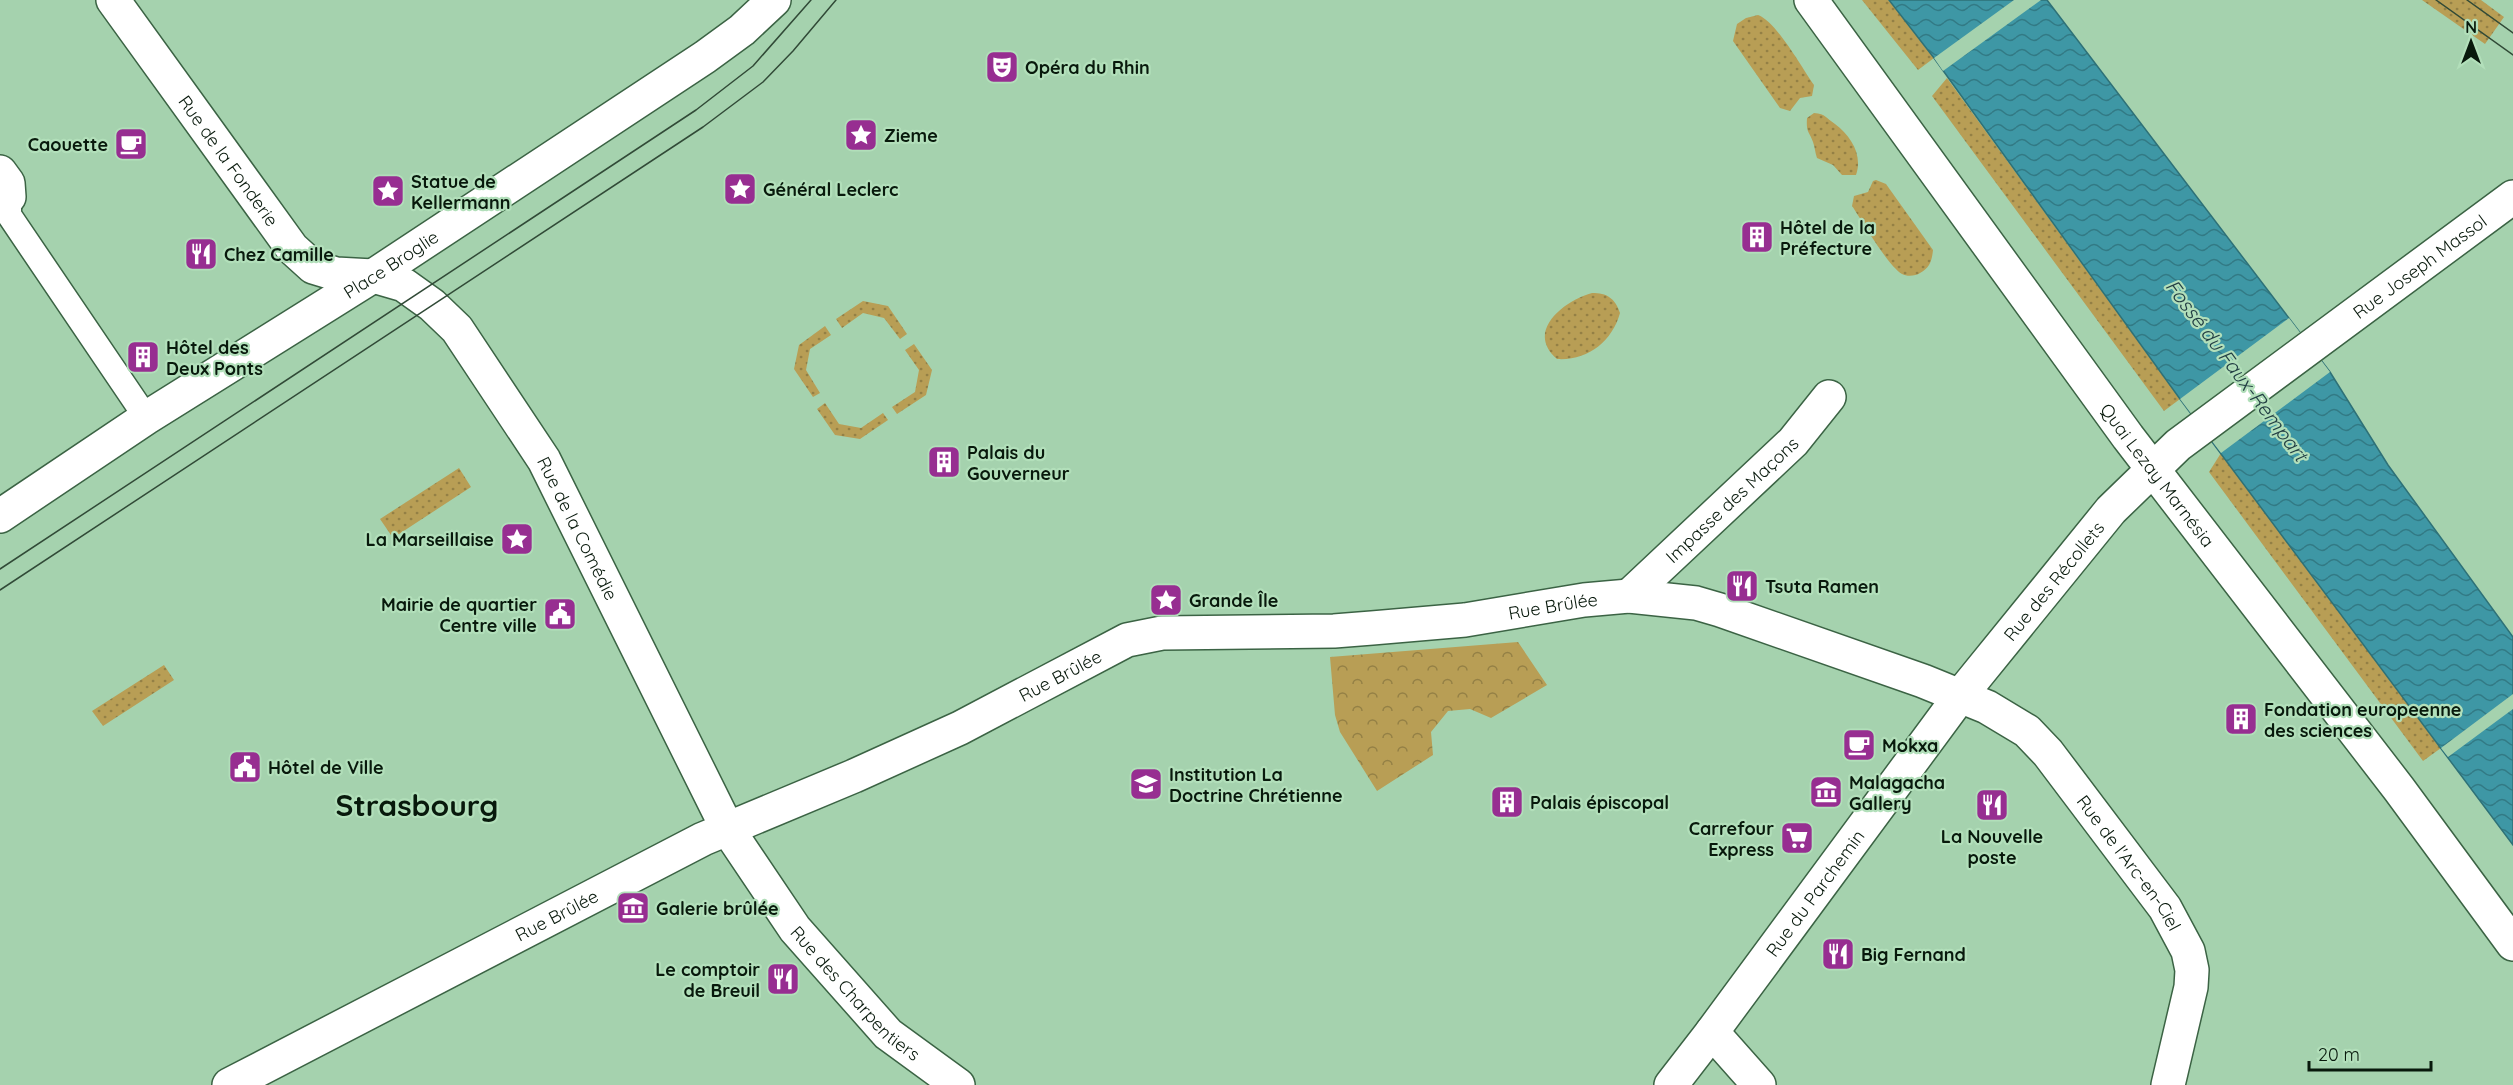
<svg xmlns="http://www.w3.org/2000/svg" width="2513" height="1085" viewBox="0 0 2513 1085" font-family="Quicksand,sans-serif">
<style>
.grass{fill:url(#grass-dots)}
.park{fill:url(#park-crowns)}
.water{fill:url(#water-waves);stroke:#2e7177;stroke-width:1.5}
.pier{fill:#a5d2ae}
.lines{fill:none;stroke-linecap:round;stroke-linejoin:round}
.pedestrian-casing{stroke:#3b6344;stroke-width:27}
.minor-casing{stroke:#3b6344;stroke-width:36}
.pedestrian{stroke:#fff;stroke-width:24}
.minor{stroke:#fff;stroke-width:33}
.tram{stroke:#314a37;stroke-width:1.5}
.labels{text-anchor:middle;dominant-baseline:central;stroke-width:4.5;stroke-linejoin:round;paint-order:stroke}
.poi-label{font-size:18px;font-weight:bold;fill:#08190c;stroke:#b2dfba;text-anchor:start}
.street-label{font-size:18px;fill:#08190c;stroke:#b2dfba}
.water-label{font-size:20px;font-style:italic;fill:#233f44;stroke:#b2dfba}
.town-label{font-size:30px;font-weight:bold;fill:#08190c;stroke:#b2dfba}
</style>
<defs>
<pattern id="grass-dots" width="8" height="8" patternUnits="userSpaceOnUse" patternTransform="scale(1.5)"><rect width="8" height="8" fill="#b89e55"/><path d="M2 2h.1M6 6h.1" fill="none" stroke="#948045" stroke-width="1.8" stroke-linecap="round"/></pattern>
<pattern id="park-crowns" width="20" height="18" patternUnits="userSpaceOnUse" patternTransform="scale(1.5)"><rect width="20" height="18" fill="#b89e55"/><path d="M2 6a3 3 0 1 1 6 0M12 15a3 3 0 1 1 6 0" fill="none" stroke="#948045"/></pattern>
<pattern id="water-waves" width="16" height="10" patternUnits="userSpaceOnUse" patternTransform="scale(1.5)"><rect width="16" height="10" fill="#3e97a5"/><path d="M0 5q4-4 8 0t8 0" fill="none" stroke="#327a85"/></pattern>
</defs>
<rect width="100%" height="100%" fill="#a5d2ae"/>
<path class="grass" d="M 1862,0 L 1889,0 L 1934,58 L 1918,70 Z
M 2422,0 L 2481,0 L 2504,17 L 2485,44 Z
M 1758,15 C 1776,21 1802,68 1814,85 L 1812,96 L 1800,98 L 1790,111 L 1780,108 L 1733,41 L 1737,24 L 1746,18 Z
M 1947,78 L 2180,399 L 2164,411 L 1932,96 Z
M 1814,113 C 1826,114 1826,118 1835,124 C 1851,136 1863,155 1856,175 L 1842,175 L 1833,165 L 1817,158 C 1815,153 1815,147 1813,142 C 1809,131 1806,133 1807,118 Z
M 1876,180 L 1886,184 L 1933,250 C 1932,260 1930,268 1920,273 C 1916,276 1907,277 1902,274 C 1888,266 1863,222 1852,206 L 1854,196 L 1868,192 L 1873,181 Z
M 1592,293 C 1607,293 1615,298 1620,313 C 1612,342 1587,361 1557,359 C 1525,332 1563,301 1592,293 Z
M 863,301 L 888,306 L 907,334 L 900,339 L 884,318 L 863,313 L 842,328 L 836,319 Z
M 825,326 L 831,335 L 810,349 L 806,370 L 820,393 L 813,397 L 794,369 L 799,345 Z
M 914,344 L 932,370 L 926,395 L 897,414 L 892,407 L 915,392 L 919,370 L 905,350 Z
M 825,403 L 839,424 L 861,428 L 883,413 L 888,420 L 860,439 L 835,435 L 817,409 Z
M 2221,453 L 2441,748 L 2423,761 L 2209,472 Z
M 459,468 L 471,487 L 393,538 L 380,519 Z
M 164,665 L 174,680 L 103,726 L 92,711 Z"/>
<path class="park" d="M 1518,642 L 1547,685 L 1491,718 L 1470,709 L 1448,711 L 1431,732 L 1433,755 L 1377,791 L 1340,732 L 1335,715 L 1330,657 Z"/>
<path class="water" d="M 1889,0 L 2047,0 L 2330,372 L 2388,465 L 2513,637 L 2513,845 L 2180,399 L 1934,58 Z"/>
<path class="pier" d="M 2014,0 L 2041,0 L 1943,71 L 1934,58 Z
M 2289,318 L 2330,372 L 2221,453 L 2180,399 Z
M 2513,694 L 2513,709 L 2448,757 L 2441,748 Z"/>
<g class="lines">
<defs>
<path id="pedestrian" d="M 9,197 L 9,215 L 137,404"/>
<g id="minor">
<path id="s1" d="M 113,0 L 292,248 L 313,267 L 336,274 L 373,276 L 404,285 L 432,305 L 457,329 L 544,460 L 727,828 L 795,929 L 888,1034 L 958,1085"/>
<path id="s2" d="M 1811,0 L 2128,437 L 2399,789 L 2513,944"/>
<path d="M 0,172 L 8,183 L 9,197"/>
<path id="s3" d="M 0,516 L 146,418 L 373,276 L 705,57 L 742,30 L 774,0"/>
<path id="s4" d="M 1629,596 L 1793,442 L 1829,397"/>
<path d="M 1712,1032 L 1759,1085"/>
<path id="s5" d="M 229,1085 L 703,839 L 854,776 L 960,728 L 1127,640 L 1162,633 L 1334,631 L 1372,628 L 1465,620 L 1584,600 L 1629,596 L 1696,603 L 1720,610 L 1923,681 L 1987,707 L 2027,731 L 2048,753 L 2165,908 L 2188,951 L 2192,970 L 2191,987 L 2168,1085"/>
<path id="s6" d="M 1671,1085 L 1712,1032 L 1960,696 L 2111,510 L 2178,445 L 2513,197"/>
</g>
</defs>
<use href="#pedestrian" class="pedestrian-casing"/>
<use href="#minor" class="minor-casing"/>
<use href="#pedestrian" class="pedestrian"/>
<use href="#minor" class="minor"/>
<path class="tram" d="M 2436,0 L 2513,55
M 2467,0 L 2513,33
M 0,569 L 696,110 L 753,66 L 811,0
M 0,590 L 703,127 L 763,82 L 793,51 L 836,0"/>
</g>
<defs>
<symbol id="theatre-square" viewBox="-11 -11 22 22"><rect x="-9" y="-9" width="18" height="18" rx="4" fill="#972e91" stroke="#b2dfba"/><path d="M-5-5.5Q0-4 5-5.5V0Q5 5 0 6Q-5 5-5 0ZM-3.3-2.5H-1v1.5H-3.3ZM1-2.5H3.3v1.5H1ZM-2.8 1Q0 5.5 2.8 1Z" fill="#fff"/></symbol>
<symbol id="sight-square" viewBox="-11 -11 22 22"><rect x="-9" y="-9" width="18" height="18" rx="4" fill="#972e91" stroke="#b2dfba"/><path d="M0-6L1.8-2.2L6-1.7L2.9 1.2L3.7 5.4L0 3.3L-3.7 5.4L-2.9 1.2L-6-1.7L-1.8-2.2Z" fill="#fff"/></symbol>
<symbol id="cafe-square" viewBox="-11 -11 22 22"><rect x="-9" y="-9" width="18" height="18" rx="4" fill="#972e91" stroke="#b2dfba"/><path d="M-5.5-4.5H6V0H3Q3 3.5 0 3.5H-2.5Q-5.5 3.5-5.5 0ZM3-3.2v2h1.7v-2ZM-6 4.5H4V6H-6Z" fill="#fff"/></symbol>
<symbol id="building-square" viewBox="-11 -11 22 22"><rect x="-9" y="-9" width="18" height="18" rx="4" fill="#972e91" stroke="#b2dfba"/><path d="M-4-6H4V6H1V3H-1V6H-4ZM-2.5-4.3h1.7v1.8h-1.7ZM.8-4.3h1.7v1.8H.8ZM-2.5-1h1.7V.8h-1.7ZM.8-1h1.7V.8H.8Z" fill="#fff"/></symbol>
<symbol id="restaurant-square" viewBox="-11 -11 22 22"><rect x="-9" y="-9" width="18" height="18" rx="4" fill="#972e91" stroke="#b2dfba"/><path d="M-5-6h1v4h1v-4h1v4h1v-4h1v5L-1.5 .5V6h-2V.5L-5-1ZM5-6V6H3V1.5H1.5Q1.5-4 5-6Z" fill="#fff"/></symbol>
<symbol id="civic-square" viewBox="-11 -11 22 22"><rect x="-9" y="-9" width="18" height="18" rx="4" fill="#972e91" stroke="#b2dfba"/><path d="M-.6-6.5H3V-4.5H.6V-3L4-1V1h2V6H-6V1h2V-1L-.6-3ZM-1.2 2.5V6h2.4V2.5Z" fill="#fff"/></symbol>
<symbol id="school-square" viewBox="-11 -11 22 22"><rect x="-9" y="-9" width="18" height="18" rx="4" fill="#972e91" stroke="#b2dfba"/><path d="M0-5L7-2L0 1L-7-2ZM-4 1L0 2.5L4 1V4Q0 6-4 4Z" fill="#fff"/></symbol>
<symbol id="museum-square" viewBox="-11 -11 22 22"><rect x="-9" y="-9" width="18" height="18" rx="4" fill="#972e91" stroke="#b2dfba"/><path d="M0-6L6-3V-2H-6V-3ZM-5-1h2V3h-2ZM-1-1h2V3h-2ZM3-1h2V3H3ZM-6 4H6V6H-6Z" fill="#fff"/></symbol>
<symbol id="supermarket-square" viewBox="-11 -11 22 22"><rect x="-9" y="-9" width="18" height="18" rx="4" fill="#972e91" stroke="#b2dfba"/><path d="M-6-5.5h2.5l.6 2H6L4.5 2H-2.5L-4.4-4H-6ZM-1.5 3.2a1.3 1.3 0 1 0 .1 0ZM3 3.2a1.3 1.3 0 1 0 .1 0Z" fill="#fff"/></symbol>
</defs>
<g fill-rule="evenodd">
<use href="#theatre-square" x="983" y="48" width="38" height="38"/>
<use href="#sight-square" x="842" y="116" width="38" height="38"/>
<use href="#cafe-square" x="112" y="125" width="38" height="38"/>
<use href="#sight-square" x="721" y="170" width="38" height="38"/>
<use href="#sight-square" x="369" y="172" width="38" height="38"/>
<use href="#building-square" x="1738" y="218" width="38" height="38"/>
<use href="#restaurant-square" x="182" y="235" width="38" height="38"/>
<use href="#building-square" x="124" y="338" width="38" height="38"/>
<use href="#building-square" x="925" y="443" width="38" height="38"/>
<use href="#sight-square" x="498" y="520" width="38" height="38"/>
<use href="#restaurant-square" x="1723" y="567" width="38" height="38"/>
<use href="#sight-square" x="1147" y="581" width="38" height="38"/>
<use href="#civic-square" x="541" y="595" width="38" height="38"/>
<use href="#building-square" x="2222" y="700" width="38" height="38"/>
<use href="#cafe-square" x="1840" y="726" width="38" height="38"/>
<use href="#civic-square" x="226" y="748" width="38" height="38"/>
<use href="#school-square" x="1127" y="765" width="38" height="38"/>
<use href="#museum-square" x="1807" y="773" width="38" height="38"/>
<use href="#building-square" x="1488" y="783" width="38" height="38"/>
<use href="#restaurant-square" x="1973" y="786" width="38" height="38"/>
<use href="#supermarket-square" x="1778" y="819" width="38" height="38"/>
<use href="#museum-square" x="614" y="889" width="38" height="38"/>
<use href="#restaurant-square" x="1819" y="935" width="38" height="38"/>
<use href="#restaurant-square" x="764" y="960" width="38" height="38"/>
</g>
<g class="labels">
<g class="poi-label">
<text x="1025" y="67">Opéra du Rhin</text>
<text x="884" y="135">Zieme</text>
<text x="108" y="144" text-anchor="end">Caouette</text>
<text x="411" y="181">Statue de<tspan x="411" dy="21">Kellermann</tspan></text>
<text x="763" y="189">Général Leclerc</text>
<text x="1780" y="227">Hôtel de la<tspan x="1780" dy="21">Préfecture</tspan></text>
<text x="224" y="254">Chez Camille</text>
<text x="166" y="347">Hôtel des<tspan x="166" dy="21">Deux Ponts</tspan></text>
<text x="967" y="452">Palais du<tspan x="967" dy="21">Gouverneur</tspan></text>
<text x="494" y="539" text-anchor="end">La Marseillaise</text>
<text x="1765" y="586">Tsuta Ramen</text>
<text x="1189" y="600">Grande Île</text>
<text x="537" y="604" text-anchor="end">Mairie de quartier<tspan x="537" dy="21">Centre ville</tspan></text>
<text x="2264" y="709">Fondation europeenne<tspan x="2264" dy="21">des sciences</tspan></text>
<text x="1882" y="745">Mokxa</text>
<text x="268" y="767">Hôtel de Ville</text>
<text x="1169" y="774">Institution La<tspan x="1169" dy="21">Doctrine Chrétienne</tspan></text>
<text x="1849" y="782">Malagacha<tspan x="1849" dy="21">Gallery</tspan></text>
<text x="1530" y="802">Palais épiscopal</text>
<text x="1774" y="828" text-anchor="end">Carrefour<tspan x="1774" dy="21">Express</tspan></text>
<text x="1992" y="836" text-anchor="middle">La Nouvelle<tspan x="1992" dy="21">poste</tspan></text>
<text x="656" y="908">Galerie brûlée</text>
<text x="1861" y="954">Big Fernand</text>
<text x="760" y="969" text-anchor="end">Le comptoir<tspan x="760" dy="21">de Breuil</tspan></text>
</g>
<g class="street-label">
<text stroke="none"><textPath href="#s1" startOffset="198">Rue de la Fonderie</textPath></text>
<text stroke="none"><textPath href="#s3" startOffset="465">Place Broglie</textPath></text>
<text stroke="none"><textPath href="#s6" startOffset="1118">Rue Joseph Massol</textPath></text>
<text stroke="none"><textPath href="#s2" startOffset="588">Quai Lezay Marnésia</textPath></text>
<text stroke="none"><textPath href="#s4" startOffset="141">Impasse des Maçons</textPath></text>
<text stroke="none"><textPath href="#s1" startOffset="730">Rue de la Comédie</textPath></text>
<text stroke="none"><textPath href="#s6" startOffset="633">Rue des Récollets</textPath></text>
<text stroke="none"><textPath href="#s5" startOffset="1431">Rue Brûlée</textPath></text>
<text stroke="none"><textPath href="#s5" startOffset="927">Rue Brûlée</textPath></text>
<text stroke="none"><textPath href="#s5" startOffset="2098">Rue de l'Arc-en-Ciel</textPath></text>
<text stroke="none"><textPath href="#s6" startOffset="240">Rue du Parchemin</textPath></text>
<text stroke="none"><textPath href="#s5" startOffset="369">Rue Brûlée</textPath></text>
<text stroke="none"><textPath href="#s1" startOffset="1275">Rue des Charpentiers</textPath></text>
</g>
<g class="water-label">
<text transform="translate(2237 370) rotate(53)">Fossé du Faux-Rempart</text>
</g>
<g class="town-label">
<text x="417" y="805">Strasbourg</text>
</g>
</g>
<g transform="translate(2471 42)" stroke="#b2dfba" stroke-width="4.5" paint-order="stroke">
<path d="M0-4.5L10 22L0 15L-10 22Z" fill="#08190c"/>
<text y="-9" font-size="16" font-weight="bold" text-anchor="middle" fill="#08190c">N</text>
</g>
<path d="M2309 1061v9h122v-9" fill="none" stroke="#08190c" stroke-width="3"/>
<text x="2318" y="1061" font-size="18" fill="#08190c" stroke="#b2dfba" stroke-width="4.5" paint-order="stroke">20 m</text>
</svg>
